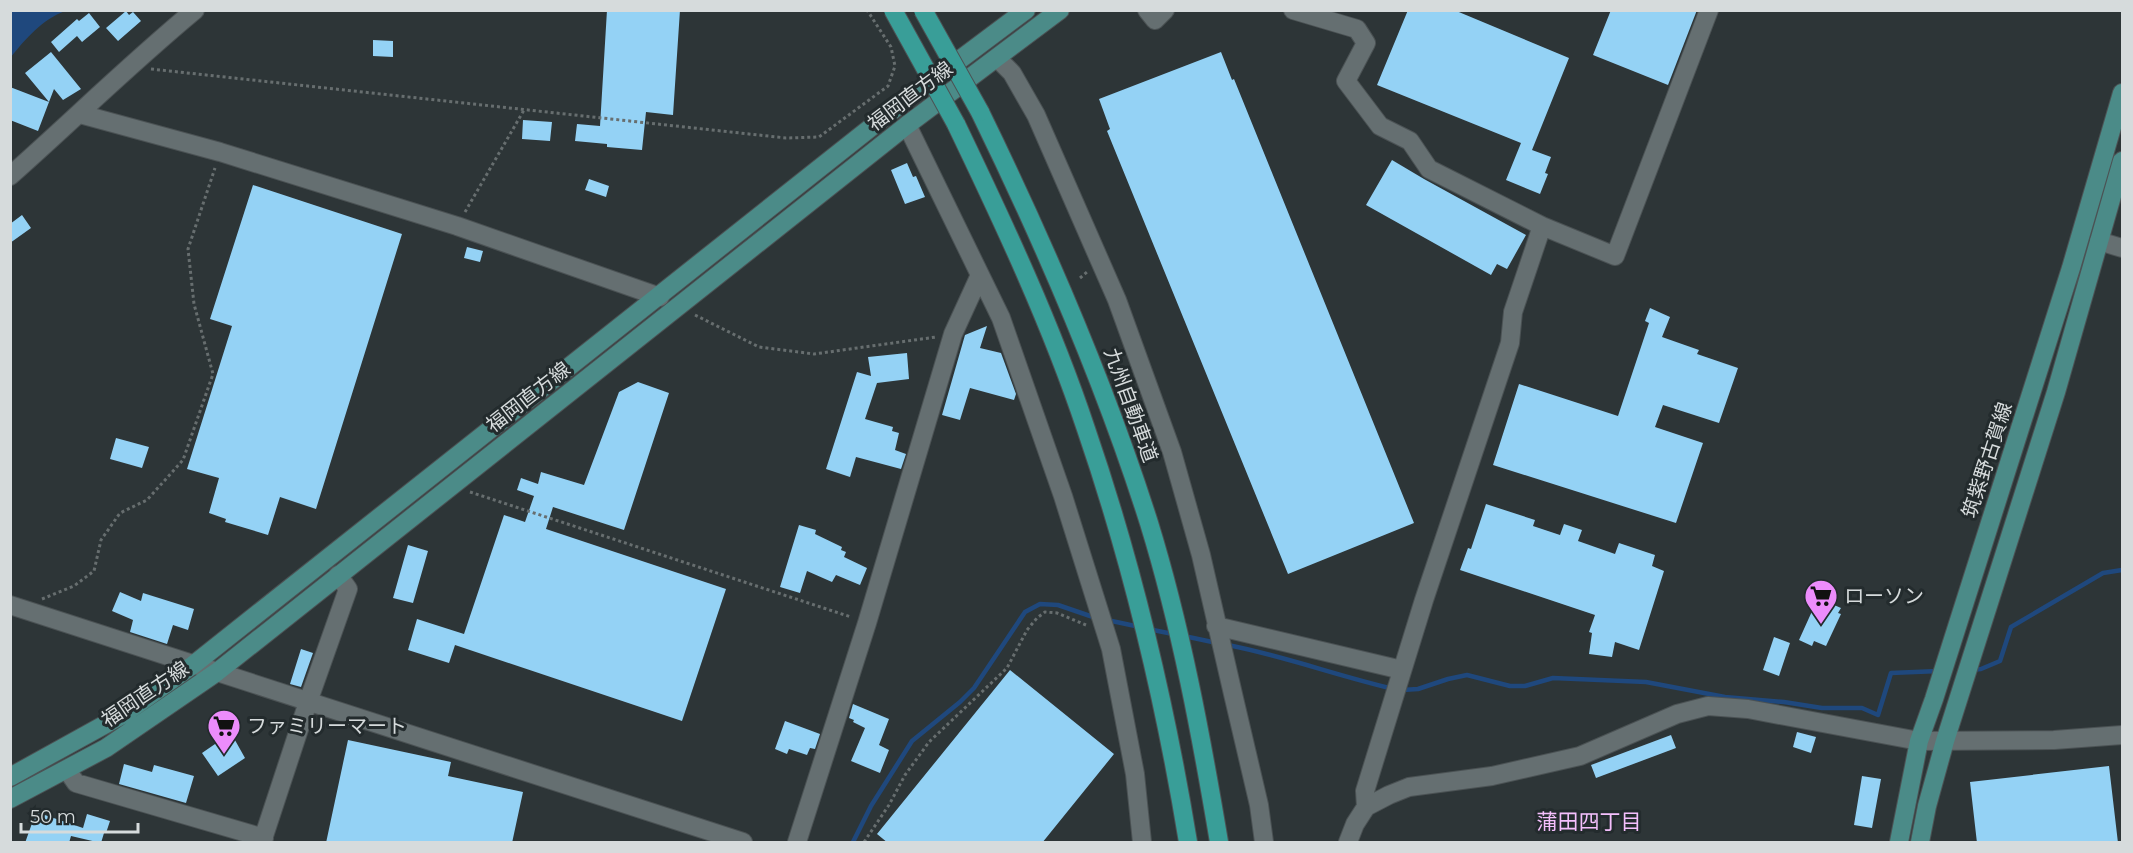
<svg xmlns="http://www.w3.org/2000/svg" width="2133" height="853" viewBox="0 0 2133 853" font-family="Montserrat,'Noto Sans JP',sans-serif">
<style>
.water{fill:#1f487d}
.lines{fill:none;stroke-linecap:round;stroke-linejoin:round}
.stream{stroke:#1f487d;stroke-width:4.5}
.building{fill:#94d2f5}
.minor-casing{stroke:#4b5254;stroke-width:20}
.major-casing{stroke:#4b5254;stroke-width:20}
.highway-casing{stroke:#4b5254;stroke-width:20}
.path{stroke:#676e6f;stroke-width:3;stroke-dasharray:3 3;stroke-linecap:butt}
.minor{stroke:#656f71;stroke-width:18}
.major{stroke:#4b8b88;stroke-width:18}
.highway{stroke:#399e98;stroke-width:18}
.highway-bridge-casing{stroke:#4b5254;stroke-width:20;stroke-linecap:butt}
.highway-bridge{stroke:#399e98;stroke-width:18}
.labels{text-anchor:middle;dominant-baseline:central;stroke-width:6;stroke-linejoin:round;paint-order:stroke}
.street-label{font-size:20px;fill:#d6dbdc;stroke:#232b2d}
.poi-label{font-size:20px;fill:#d6dbdc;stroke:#232b2d;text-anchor:start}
.neighbourhood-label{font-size:21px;fill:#f4bffc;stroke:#232b2d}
</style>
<rect width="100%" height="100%" fill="#2d3537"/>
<path class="water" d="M 11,10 L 65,10 L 65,11 C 43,19 25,39 11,57 Z"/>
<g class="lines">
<path class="stream" d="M 1107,620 L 1140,627
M 1148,629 L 1173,634
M 1184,636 L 1217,643
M 1228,645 C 1284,656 1338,676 1394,689
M 1971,670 L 1981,669 L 2000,661 L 2011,627 L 2103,573 L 2122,570
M 1402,690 L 1418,689 L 1448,679 L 1467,675 L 1510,686 L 1525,686 L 1553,678 L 1646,682 L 1725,697 L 1784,702 L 1822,708 L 1862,708 L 1878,715 L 1891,673 L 1939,671
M 853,842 L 871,806 L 912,741 L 960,702 L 974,688 L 1025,612 L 1040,604 L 1058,605 L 1096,618"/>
</g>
<path class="building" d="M 607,10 L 680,10 L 673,115 L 646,112 L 642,150 L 607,147 L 607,144 L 575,141 L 577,124 L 600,126 Z
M 1408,10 L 1454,10 L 1569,58 L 1532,150 L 1551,157 L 1545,173 L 1548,174 L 1540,194 L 1506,180 L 1521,143 L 1377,85 Z
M 1611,10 L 1697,10 L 1668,85 L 1593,55 Z
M 126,11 L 129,15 L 133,12 L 141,21 L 118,41 L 106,28 Z
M 89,13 L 100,27 L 82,42 L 77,36 L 59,52 L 51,42 L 77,19 L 79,21 Z
M 373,40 L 393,41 L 393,57 L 373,56 Z
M 51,52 L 81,89 L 63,100 L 54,89 L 49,102 L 25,73 Z
M 1221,52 L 1232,80 L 1234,79 L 1414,523 L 1288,574 L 1107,131 L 1110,129 L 1099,99 Z
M 10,87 L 49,102 L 38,131 L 10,120 Z
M 523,120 L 552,122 L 550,141 L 522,139 Z
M 1392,160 L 1424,179 L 1526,235 L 1507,269 L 1497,264 L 1491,275 L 1366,205 Z
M 907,163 L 913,177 L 916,176 L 925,197 L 905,204 L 891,170 Z
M 589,179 L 609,186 L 606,197 L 585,190 Z
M 253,185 L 402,234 L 316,509 L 280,497 L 268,535 L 225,522 L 226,519 L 209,513 L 219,478 L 187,469 L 232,326 L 210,319 Z
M 22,215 L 31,228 L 10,243 L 10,224 Z
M 467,247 L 483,251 L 480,262 L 464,258 Z
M 1650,308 L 1670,317 L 1662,337 L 1699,350 L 1697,354 L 1738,368 L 1719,423 L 1663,405 L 1655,427 L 1703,443 L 1676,523 L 1493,465 L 1519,384 L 1618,416 L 1649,323 L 1645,321 Z
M 987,326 L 980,348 L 1001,353 L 1016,394 L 1014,400 L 970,388 L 960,420 L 942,415 L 965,335 Z
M 907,353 L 909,379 L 877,383 L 865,419 L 893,427 L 892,431 L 899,433 L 895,450 L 906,454 L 901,469 L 856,457 L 850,477 L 826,469 L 857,372 L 871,376 L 868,357 Z
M 638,382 L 669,393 L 624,530 L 553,507 L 546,529 L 726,589 L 682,721 L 455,645 L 449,663 L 408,650 L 417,619 L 464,634 L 504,515 L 525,522 L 534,496 L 517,490 L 521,478 L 538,484 L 541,472 L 584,485 L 619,392 Z
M 116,438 L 149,447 L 142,468 L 110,459 Z
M 1486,504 L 1535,520 L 1533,526 L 1560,535 L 1564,524 L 1582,530 L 1578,541 L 1615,554 L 1619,543 L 1655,555 L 1652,566 L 1664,571 L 1639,650 L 1615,642 L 1612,657 L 1589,654 L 1592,633 L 1589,632 L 1595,615 L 1460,570 L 1468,548 L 1471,549 Z
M 799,525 L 816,530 L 815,534 L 842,547 L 841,550 L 846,552 L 844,557 L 867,568 L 860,585 L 836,575 L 832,582 L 807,571 L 800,593 L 780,587 Z
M 408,545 L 428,551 L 413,603 L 393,598 Z
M 120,592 L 141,601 L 143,593 L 194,609 L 188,630 L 173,625 L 167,644 L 130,632 L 133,620 L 112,611 Z
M 1818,598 L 1841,608 L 1838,613 L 1841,614 L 1826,646 L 1814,641 L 1812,646 L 1799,640 Z
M 1774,637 L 1790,643 L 1779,676 L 1763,670 Z
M 301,649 L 313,653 L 301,687 L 290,684 Z
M 1010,670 L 1114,754 L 1042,843 L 888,843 L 877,834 Z
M 853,704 L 889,719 L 879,745 L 889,750 L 880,773 L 851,761 L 865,728 L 853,722 L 854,720 L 849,718 Z
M 785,721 L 820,734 L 815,749 L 810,748 L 807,755 L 789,749 L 787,754 L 775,749 Z
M 1797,732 L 1816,737 L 1811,753 L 1793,747 Z
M 231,733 L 245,758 L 218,776 L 202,753 Z
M 1671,735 L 1676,748 L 1596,778 L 1591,765 Z
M 348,740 L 451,762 L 448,776 L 523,792 L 512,843 L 326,843 Z
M 124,764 L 152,772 L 154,765 L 194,776 L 186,803 L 119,784 Z
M 2109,766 L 2118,843 L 1977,843 L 1970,782 Z
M 1862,776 L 1881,779 L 1872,828 L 1854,825 Z
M 36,812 L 83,828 L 87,814 L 110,821 L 106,833 L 104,833 L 101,843 L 71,836 L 69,843 L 25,843 Z"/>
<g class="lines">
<defs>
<path id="minor" d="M 1147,10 L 1155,20 L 1165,10
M 1293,10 L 1357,29 L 1366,43 L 1346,81 L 1380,126 L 1410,141 L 1429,169 L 1542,226 L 1513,312 L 1510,343 L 1424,600 L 1365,791 L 1366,807
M 997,58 L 1012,73 L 1036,115 L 1117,300 L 1172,452 L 1201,555 L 1233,694 L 1259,805 L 1264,842
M 80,114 L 220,152 L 457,226 L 660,297
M 907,125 L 1001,318 L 1063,496 L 1111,649 L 1135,774 L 1142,842
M 10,176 C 72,121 131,63 195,10
M 1542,226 L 1615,256 L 1709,10
M 2099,241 L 2122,248
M 10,605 L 743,842
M 1216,626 L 1402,670
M 67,770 L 76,783 L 264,838
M 262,842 L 308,702 L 348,589 L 338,575
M 797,842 L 867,623 L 953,334 L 980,275
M 1348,842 L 1355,824 L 1366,807 L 1389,795 L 1409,787 L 1492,776 L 1580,756 L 1677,714 L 1708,706 L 1748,709 L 1919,741 L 2054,740 L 2122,735"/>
<path id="major" d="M 10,777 L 124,714 L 193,665 L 898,106 L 1026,10
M 10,799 L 106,748 L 217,672 L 907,125 L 1060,10
M 1899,842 L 1919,741 L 1934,699 L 2071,268 L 2122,93
M 1920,842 L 1927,806 L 1945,741 L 2056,392 L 2122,161"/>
<path id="highway" d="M 980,112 C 1045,245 1104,381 1149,523 C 1181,627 1201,735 1219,842
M 956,124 C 1004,224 1051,324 1086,429 C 1132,563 1165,702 1188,842"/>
</defs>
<use href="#minor" class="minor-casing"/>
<use href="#major" class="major-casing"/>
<use href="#highway" class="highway-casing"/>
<path class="path" d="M 151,69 L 786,138 L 819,137 L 888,86 L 895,66 L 891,47 L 867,10
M 465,212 L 524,110
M 1080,278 L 1087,272
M 695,315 L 759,347 L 814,354 L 936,337
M 470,492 L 851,617
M 42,599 L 74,586 L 94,571 L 101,540 L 120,513 L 147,500 L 183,460 L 213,374 L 194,304 L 188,249 L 215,168
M 864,842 L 889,805 L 905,775 L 929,742 L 1007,668 L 1027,630 L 1037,618 L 1045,612 L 1057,613 L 1086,625"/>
<use href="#minor" class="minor"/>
<use href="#major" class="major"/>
<use href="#highway" class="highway"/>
<defs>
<path id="highway-bridge" d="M 893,10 L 956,124
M 923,10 L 980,112"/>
</defs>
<use href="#highway-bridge" class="highway-bridge-casing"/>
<use href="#highway-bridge" class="highway-bridge"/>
</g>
<defs>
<symbol id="supermarket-pin" viewBox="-11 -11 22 30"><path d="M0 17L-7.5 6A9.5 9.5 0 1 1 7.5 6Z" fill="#ec8cfb" stroke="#232b2d"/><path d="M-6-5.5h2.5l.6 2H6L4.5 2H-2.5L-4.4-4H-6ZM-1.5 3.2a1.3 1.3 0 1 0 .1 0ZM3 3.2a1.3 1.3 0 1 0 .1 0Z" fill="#111"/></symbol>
</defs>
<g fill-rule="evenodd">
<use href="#supermarket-pin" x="1802" y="577" width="38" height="52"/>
<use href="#supermarket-pin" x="205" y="707" width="38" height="52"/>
</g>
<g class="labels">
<g class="street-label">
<text transform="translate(910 96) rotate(-37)">福岡直方線</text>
<text transform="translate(528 397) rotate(-38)">福岡直方線</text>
<text transform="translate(1131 405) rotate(70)">九州自動車道</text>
<text transform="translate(1987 460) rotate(-72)">筑紫野古賀線</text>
<text transform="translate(145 694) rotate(-34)">福岡直方線</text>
</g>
<g class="poi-label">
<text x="1844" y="596">ローソン</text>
<text x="247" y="726">ファミリーマート</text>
</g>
<g class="neighbourhood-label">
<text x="1589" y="821">蒲田四丁目</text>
</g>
</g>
<rect width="2133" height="853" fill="none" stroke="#d6dbdc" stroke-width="24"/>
<path d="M21 823v9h117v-9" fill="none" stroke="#d6dbdc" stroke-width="3"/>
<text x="30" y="823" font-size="18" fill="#d6dbdc" stroke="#232b2d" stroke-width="4.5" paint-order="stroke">50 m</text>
</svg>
